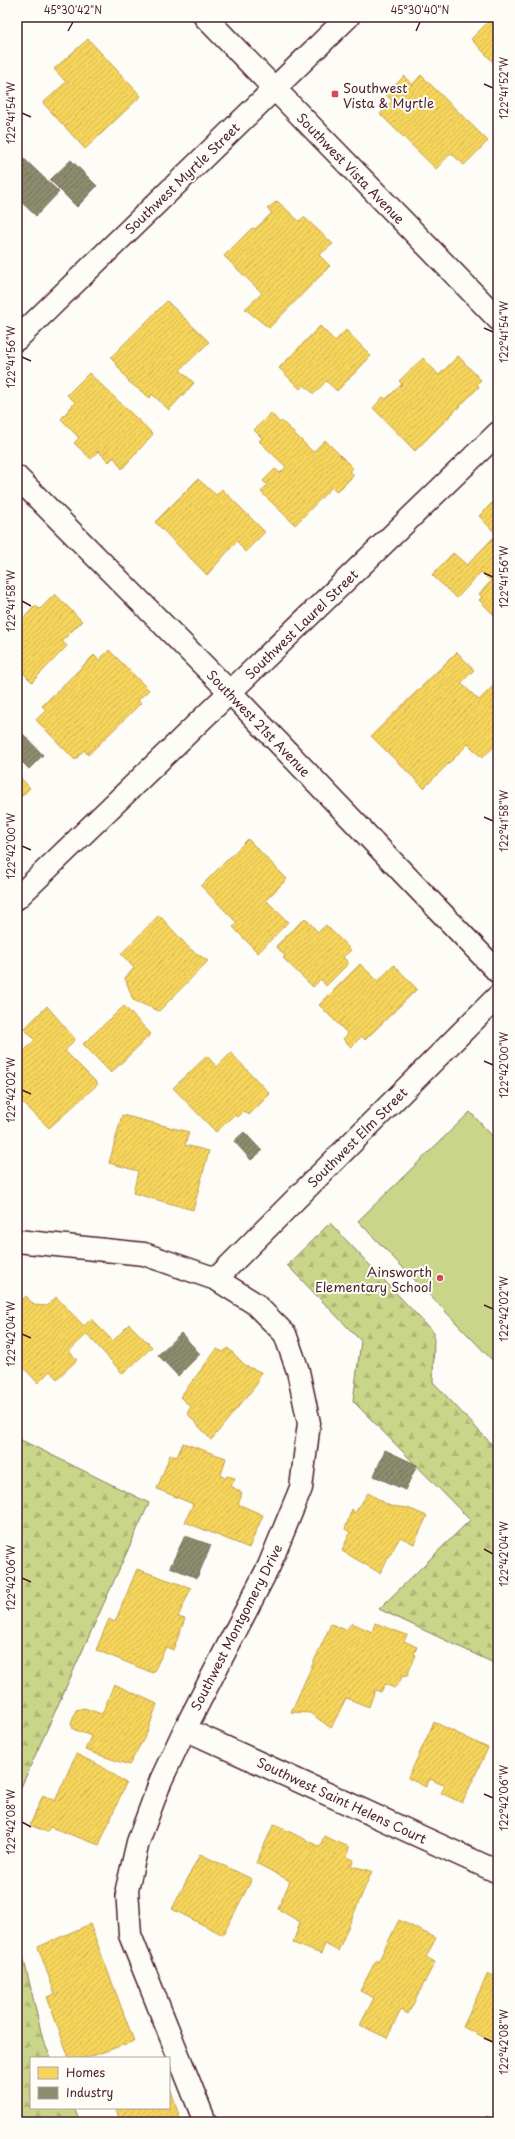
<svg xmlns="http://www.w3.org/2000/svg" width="515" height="2139" viewBox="0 0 515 2139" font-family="'Playpen Sans',sans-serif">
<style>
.forest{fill:url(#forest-firs);stroke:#8a7a5a}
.garden{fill:#c9d689;stroke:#8a7a5a}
.homes{fill:url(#homes-hatch);stroke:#c29e4d}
.industry{fill:url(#industry-hatch);stroke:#786b5a}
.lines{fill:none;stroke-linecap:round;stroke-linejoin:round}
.minor-casing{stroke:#4a1f2b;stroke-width:25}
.secondary-casing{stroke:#4a1f2b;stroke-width:25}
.minor{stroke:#fdfcf7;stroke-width:22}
.secondary{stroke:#fdfcf7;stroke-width:22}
.ticks{fill:none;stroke:#4a1f2b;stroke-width:1.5}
.poi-dot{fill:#d1495b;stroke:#fdfcf7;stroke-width:1.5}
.labels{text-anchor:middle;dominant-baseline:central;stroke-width:4;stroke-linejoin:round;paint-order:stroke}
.poi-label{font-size:13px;fill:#4a1f2b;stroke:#fdfcf7;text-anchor:start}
.street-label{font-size:13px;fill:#4a1f2b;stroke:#fdfcf7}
.neatline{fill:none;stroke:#4a1f2b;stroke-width:1.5}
.ticks-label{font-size:10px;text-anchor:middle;fill:#4a1f2b}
</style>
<defs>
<pattern id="forest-firs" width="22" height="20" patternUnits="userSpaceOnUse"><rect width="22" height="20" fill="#c9d689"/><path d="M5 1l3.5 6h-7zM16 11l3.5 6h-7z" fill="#aeb776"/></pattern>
<pattern id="homes-hatch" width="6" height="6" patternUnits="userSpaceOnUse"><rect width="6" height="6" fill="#f6d55c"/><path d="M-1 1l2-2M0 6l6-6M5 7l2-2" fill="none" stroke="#d4b650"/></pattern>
<pattern id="industry-hatch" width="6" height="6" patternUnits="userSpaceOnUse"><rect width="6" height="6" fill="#8c8c6e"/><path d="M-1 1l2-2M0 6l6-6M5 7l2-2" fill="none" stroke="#74725b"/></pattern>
</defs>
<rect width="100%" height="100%" fill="#fdfcf7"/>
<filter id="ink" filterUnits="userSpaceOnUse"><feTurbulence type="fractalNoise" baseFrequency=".025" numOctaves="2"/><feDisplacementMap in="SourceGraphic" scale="8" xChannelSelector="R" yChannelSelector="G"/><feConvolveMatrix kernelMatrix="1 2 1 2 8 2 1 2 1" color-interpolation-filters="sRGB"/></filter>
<g filter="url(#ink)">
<path class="forest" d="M 330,1223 L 434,1333 L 433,1382 L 498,1451 L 498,1665 L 379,1609 L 470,1520 L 353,1401 L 361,1341 L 287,1265 Z
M 17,1438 L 149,1503 L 17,1796 Z
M 17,1931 L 43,2040 L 51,2058 L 31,2058 L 31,2108 L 74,2108 L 80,2122 L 17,2122 Z"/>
<path class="garden" d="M 470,1112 L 498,1142 L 498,1366 L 358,1221 Z"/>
<path class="homes" d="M 493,17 L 498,17 L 498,67 L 471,39 Z
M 88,39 L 141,96 L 85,149 L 43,103 L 66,82 L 54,69 Z
M 421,75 L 488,141 L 464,165 L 451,153 L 436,169 L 380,114 L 392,101 L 386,95 L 404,76 L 412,85 Z
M 277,201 L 299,221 L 304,217 L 333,244 L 319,255 L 330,266 L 269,328 L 245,309 L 262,293 L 224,256 L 252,228 L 255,229 L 272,213 L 267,209 Z
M 167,301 L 209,342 L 180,370 L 194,383 L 169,410 L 152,394 L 150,398 L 129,382 L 111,357 Z
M 320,326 L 335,341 L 346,330 L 371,356 L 337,391 L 326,381 L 314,394 L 304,385 L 300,389 L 279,368 Z
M 458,356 L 481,380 L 477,384 L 479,387 L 415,451 L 373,408 L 383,397 L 386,399 L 402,384 L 399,381 L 423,358 L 439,375 Z
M 89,373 L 153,434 L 122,469 L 114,457 L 109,462 L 98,451 L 91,459 L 74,443 L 79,438 L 61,419 L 75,402 L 67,395 Z
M 271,413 L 280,423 L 282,421 L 313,452 L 325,440 L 353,468 L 349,471 L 354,475 L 337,492 L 332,487 L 295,525 L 261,492 L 267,485 L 263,481 L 275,469 L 280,473 L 286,467 L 259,441 L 262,438 L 254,430 Z
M 198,479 L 216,495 L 222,489 L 265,532 L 245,552 L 237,541 L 207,575 L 155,522 Z
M 498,497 L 498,536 L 479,516 Z
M 494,537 L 498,541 L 497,618 L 479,600 L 482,597 L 479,594 L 491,581 L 481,572 L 457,598 L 432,575 L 453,553 L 467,565 Z
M 55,594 L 82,621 L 62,641 L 67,646 L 32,682 L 17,667 L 17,630 L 20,627 L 18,624 L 35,606 L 40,609 Z
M 109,650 L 149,690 L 138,700 L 141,703 L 88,755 L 84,750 L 75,760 L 36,720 L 46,710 L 42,706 L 94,655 L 99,660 Z
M 457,652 L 474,670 L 461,683 L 479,700 L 493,686 L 498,691 L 498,743 L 482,758 L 468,744 L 424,788 L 371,736 Z
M 17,774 L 30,788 L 17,801 Z
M 248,839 L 287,879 L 266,900 L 288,922 L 258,953 L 233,927 L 237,923 L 201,886 Z
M 159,915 L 190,949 L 208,961 L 159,1011 L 133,1000 L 125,978 L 134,968 L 121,954 Z
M 305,918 L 318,932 L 326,925 L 351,950 L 343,957 L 349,963 L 326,986 L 321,979 L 313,987 L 283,958 L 285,956 L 276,946 Z
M 360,964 L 378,981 L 394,965 L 417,989 L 365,1040 L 362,1036 L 351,1047 L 343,1039 L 348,1034 L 319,1005 Z
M 47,1006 L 75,1039 L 65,1051 L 98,1084 L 49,1128 L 17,1097 L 17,1058 L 35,1040 L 24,1029 Z
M 124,1006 L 151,1034 L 111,1073 L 83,1044 Z
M 231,1053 L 270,1094 L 249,1115 L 244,1111 L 238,1117 L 234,1115 L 216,1132 L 173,1088 L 207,1056 L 217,1067 Z
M 122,1115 L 189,1132 L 185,1145 L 209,1151 L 193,1210 L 133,1193 L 138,1171 L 109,1163 Z
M 26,1296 L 34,1305 L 47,1306 L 56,1297 L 84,1326 L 91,1319 L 113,1341 L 129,1324 L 152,1347 L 123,1374 L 87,1334 L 69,1351 L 77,1360 L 57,1379 L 50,1371 L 38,1383 L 17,1361 L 17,1305 Z
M 228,1348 L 246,1366 L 261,1372 L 257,1384 L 211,1440 L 187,1413 L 191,1407 L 180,1397 L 217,1349 L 223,1352 Z
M 183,1443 L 226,1458 L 221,1475 L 226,1479 L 227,1476 L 235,1478 L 231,1486 L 242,1493 L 238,1504 L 263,1515 L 249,1548 L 185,1522 L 193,1504 L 157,1489 L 170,1455 L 177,1457 Z
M 368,1493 L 390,1506 L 408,1508 L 427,1516 L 414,1544 L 400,1537 L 380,1573 L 342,1551 L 350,1532 L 345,1529 L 352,1509 L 355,1513 Z
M 137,1569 L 191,1588 L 178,1617 L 185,1619 L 173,1650 L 166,1647 L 153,1673 L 96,1650 L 109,1619 L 115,1622 Z
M 352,1623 L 372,1632 L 375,1623 L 407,1635 L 404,1641 L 417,1647 L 414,1654 L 416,1655 L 407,1676 L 403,1675 L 400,1681 L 394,1688 L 385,1684 L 381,1692 L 375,1690 L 369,1707 L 346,1698 L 331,1728 L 310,1713 L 291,1712 L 331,1624 L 346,1630 Z
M 114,1684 L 157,1704 L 147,1733 L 129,1765 L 85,1750 L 91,1736 L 73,1729 L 71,1723 L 76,1710 L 84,1708 L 102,1714 Z
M 434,1722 L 488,1748 L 462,1803 L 441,1793 L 445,1786 L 430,1779 L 426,1787 L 408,1778 Z
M 76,1754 L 101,1766 L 126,1783 L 99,1845 L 50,1827 L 47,1832 L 30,1825 L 43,1795 L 55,1801 Z
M 274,1824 L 320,1847 L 324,1836 L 349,1847 L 347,1857 L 354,1860 L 351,1866 L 372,1871 L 338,1951 L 325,1944 L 321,1954 L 293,1943 L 300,1922 L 278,1909 L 290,1881 L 256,1863 Z
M 200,1854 L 252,1879 L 223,1935 L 172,1909 Z
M 399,1920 L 436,1938 L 426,1957 L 435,1962 L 408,2014 L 401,2010 L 387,2038 L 360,2025 L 374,1998 L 360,1991 L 376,1960 L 378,1962 Z
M 90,1924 L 134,2041 L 87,2058 L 69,2058 L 47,1997 L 55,1994 L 38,1947 Z
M 488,1973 L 498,1978 L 498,2044 L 463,2027 Z
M 171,2090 L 181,2122 L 120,2122 L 116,2108 L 169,2108 L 169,2091 Z
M 486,2116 L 498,2121 L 498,2122 L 483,2122 Z"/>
<path class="industry" d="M 17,152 L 59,192 L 36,216 L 17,198 Z
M 71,160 L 97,186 L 77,207 L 50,180 Z
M 23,734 L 43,755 L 29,769 L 17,757 L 17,740 Z
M 244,1132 L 262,1151 L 251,1160 L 234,1141 Z
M 181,1333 L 200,1354 L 178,1376 L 158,1355 Z
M 385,1450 L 417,1465 L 405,1490 L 374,1476 Z
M 185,1536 L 211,1545 L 197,1578 L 170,1567 Z"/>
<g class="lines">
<defs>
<path id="minor" d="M 17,339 L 348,17
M 17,477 L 230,692 L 498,972
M 17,898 L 498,433
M 17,1241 L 144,1254 L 216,1279 L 254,1303 L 285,1334 L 298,1371 L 309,1423 L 301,1488 L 269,1566 L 185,1729 L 161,1780 L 138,1842 L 127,1889 L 130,1935 L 205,2122
M 216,1279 L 498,996
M 185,1729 L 498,1872"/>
<path id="secondary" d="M 205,17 L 498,319"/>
</defs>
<use href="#minor" class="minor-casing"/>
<use href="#secondary" class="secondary-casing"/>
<use href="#minor" class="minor"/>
<use href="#secondary" class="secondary"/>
</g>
</g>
<path class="ticks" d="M 68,31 L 73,22M 416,31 L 420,22M 484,84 L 493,88M 22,113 L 31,117M 484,328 L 493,332M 22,357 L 31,361M 484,573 L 493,577M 22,601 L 31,606M 484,817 L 493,821M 22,846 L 31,850M 484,1061 L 493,1065M 22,1090 L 31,1094M 484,1305 L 493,1309M 22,1334 L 31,1338M 484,1549 L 493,1554M 22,1578 L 31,1582M 484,1794 L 493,1798M 22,1822 L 31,1827M 484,2038 L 493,2042"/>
<g class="poi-dot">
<rect x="331" y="90" width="8" height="8" rx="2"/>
<circle cx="440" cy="1278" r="4"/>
</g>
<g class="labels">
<g class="poi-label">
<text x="343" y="87">Southwest<tspan x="343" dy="15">Vista &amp; Myrtle</tspan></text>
<text x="432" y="1271" text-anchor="end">Ainsworth<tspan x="432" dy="15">Elementary School</tspan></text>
</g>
<g class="street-label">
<text transform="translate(351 168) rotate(46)">Southwest Vista Avenue</text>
<text transform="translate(182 178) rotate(-44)">Southwest Myrtle Street</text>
<text transform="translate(301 624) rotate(-44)">Southwest Laurel Street</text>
<text transform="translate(259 723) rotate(46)">Southwest 21st Avenue</text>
<text transform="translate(357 1137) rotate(-45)">Southwest Elm Street</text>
<text transform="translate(236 1627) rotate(-63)">Southwest Montgomery Drive</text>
<text transform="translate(342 1800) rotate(25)">Southwest Saint Helens Court</text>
</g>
</g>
<rect width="515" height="2139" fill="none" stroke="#fdfcf7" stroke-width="44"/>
<rect x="30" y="2057" width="140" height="52" fill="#fdfcf7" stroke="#b5a4a5"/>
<rect x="38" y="2067" width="20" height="12" fill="#f6d55c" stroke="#b5a4a5"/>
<text x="66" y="2077" font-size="12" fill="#4a1f2b">Homes</text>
<rect x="38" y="2087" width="20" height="12" fill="#8c8c6e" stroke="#b5a4a5"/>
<text x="66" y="2097" font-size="12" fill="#4a1f2b">Industry</text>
<rect x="22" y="22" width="471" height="2095" class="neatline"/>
<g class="ticks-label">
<text x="73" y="14">45°30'42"N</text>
<text x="420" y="14">45°30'40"N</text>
<text transform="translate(504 88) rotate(-90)" y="4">122°41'52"W</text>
<text transform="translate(11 113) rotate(-90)" y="4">122°41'54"W</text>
<text transform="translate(504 332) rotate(-90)" y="4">122°41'54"W</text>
<text transform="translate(11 357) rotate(-90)" y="4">122°41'56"W</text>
<text transform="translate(504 577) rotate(-90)" y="4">122°41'56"W</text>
<text transform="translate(11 601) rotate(-90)" y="4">122°41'58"W</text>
<text transform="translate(504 821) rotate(-90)" y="4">122°41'58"W</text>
<text transform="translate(11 846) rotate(-90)" y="4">122°42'00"W</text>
<text transform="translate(504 1065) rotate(-90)" y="4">122°42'00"W</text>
<text transform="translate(11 1090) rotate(-90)" y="4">122°42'02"W</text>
<text transform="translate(504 1309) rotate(-90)" y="4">122°42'02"W</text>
<text transform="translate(11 1334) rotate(-90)" y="4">122°42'04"W</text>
<text transform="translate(504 1554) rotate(-90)" y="4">122°42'04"W</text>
<text transform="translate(11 1578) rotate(-90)" y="4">122°42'06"W</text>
<text transform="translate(504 1798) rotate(-90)" y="4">122°42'06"W</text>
<text transform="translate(11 1822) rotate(-90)" y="4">122°42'08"W</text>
<text transform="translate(504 2042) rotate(-90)" y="4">122°42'08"W</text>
</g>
</svg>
